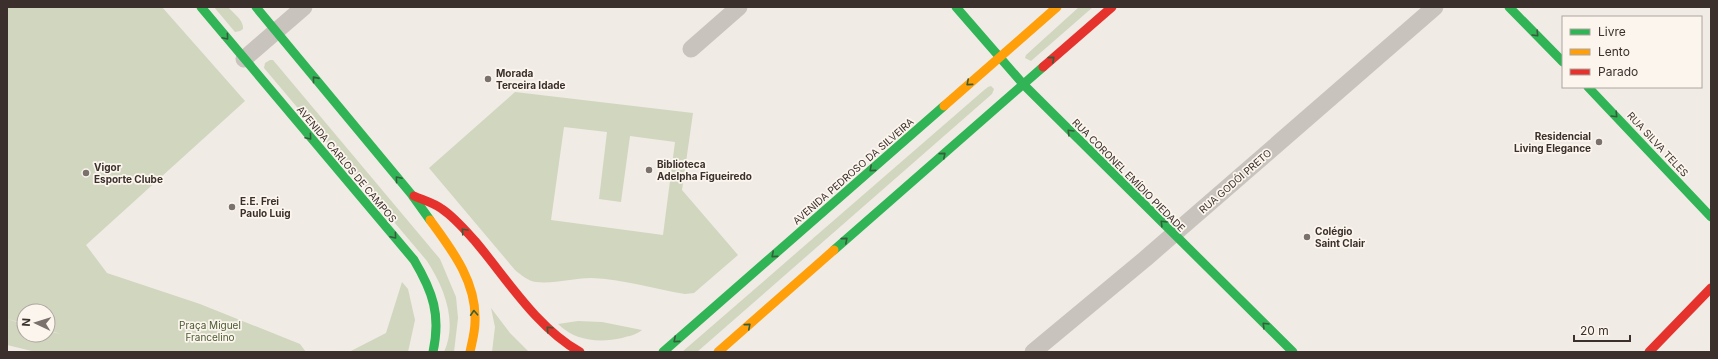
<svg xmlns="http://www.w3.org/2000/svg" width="1718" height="359" viewBox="0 0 1718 359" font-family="Inter,sans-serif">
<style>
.green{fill:#d1d6bf;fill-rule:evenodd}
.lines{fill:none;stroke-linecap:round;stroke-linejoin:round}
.street{stroke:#c9c3be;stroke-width:17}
.fast{stroke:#30b455;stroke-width:9}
.slow{stroke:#ff9f0a;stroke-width:9}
.jam{stroke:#e5322d;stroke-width:9}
.oneway{stroke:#375e3a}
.poi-dot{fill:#7a716c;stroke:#fbf5ee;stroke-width:1.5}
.labels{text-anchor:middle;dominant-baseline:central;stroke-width:3.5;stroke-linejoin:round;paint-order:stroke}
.poi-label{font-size:10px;font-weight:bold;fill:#3b302b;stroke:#fbf5ee;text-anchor:start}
.street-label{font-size:10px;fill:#3b302b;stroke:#fbf5ee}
.park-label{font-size:10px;fill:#4a5a2e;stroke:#fbf5ee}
</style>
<rect width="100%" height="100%" fill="#f0ebe5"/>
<path class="green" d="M 7,7 L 162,7 L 245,101 L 86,245 L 107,273 L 200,304 L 300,344 L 306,352 L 36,352 L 7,345 L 7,319 L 24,324 L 24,335 L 48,335 L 48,331 L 61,334 L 48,330 L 48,311 L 24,311 L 24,323 L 7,319 Z
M 214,7 L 228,7 C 233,13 244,20 243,29 L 240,31 L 235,32 Z
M 1079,7 L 1093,7 L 1031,61 L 1025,58 L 1026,55 Z
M 270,60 L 273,60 L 440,259 L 456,297 L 458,318 L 454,352 L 444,352 C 458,322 444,287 427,261 L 264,68 L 265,63 Z
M 991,86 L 994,89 L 992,94 L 697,352 L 682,352 L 983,91 L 988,87 Z
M 515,92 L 693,113 L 682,190 L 738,255 L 694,293 L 685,294 C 654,289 623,279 591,278 C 573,278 555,284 536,282 C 528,281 521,275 515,270 L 429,168 ZM 564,127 L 607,132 L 599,199 L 621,202 L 630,136 L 675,142 L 663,235 L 551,220 Z
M 402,282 L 408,289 L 415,320 L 408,352 L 349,352 L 386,333 Z
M 491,308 L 510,333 L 529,352 L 492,352 L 495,327 Z
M 578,321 L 602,322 L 642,330 C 636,335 629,336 622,338 C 599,343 575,341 558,324 Z"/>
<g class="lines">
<path class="street" d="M 691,49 L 739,7
M 244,59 L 304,7
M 1033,352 L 1145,259 L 1435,7"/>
<path class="fast" d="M 201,7 L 414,260 C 433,292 441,315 433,352
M 256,7 L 412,195 L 430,220
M 956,7 L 1023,84 L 1293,352
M 1509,7 L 1563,62
M 1588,87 L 1711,217
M 834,250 L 1043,67
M 663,352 L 944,106"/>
<path class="slow" d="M 944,106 L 1057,7
M 430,220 C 452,250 477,282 475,322 C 475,332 472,342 470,352
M 718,352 L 834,250"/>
<path class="jam" d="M 1043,67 L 1112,7
M 414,196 C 423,200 434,203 442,209 C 454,217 465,230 475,241 C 507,279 536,327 580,352
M 1649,352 L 1711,288"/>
</g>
<defs><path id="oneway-chevron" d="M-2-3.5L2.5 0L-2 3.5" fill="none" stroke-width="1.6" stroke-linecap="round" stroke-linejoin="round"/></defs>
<g class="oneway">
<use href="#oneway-chevron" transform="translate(1536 34) rotate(46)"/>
<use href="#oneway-chevron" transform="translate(226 37) rotate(50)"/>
<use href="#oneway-chevron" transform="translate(1052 59) rotate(-41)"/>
<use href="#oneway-chevron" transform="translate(315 79) rotate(-129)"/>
<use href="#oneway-chevron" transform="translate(969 83) rotate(139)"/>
<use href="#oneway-chevron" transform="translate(1615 115) rotate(46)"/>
<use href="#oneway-chevron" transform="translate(1070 132) rotate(-135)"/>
<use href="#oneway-chevron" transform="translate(309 137) rotate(50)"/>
<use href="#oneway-chevron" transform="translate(943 155) rotate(-41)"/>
<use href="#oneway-chevron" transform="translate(872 169) rotate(139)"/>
<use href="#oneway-chevron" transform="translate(398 179) rotate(-130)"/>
<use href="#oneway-chevron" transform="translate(1163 223) rotate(-135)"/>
<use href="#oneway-chevron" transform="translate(464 231) rotate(-133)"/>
<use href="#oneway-chevron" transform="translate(394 236) rotate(50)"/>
<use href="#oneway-chevron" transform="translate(845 240) rotate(-41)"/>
<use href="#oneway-chevron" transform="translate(774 255) rotate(139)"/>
<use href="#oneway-chevron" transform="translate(474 313) rotate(-93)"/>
<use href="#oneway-chevron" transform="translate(1265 325) rotate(-135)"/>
<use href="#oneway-chevron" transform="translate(748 326) rotate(-41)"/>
<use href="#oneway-chevron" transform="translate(549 329) rotate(-134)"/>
<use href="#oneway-chevron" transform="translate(676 340) rotate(139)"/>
</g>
<g class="poi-dot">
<circle cx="488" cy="79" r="4"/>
<circle cx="1599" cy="142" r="4"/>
<circle cx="649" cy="170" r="4"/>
<circle cx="86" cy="173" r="4"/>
<circle cx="232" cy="207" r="4"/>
<circle cx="1307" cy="237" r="4"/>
</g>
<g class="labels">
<g class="poi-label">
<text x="496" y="73">Morada<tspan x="496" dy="12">Terceira Idade</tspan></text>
<text x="1591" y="136" text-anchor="end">Residencial<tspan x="1591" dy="12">Living Elegance</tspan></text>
<text x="657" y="164">Biblioteca<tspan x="657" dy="12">Adelpha Figueiredo</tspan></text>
<text x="94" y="167">Vigor<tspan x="94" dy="12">Esporte Clube</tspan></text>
<text x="240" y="201">E.E. Frei<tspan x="240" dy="12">Paulo Luig</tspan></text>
<text x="1315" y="231">Colégio<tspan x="1315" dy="12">Saint Clair</tspan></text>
</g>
<g class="street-label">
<text transform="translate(1658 144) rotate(47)">RUA SILVA TELES</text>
<text transform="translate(347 164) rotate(50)">AVENIDA CARLOS DE CAMPOS</text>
<text transform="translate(853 171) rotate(-41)">AVENIDA PEDROSO DA SILVEIRA</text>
<text transform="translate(1129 175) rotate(45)">RUA CORONEL EMÍDIO PIEDADE</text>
<text transform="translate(1235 181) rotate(-41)">RUA GODÓI PRETO</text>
</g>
<g class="park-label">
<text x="210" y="325">Praça Miguel<tspan x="210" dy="12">Francelino</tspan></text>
</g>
</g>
<rect width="1718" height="359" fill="none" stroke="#3b302b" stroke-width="16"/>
<rect x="1562" y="16" width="140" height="72" fill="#fbf5ee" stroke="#aea6a0"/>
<rect x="1570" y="29" width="20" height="6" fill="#30b455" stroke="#aea6a0"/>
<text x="1598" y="36" font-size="12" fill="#3b302b">Livre</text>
<rect x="1570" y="49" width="20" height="6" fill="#ff9f0a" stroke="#aea6a0"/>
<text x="1598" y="56" font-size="12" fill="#3b302b">Lento</text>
<rect x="1570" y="69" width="20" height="6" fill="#e5322d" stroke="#aea6a0"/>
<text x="1598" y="76" font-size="12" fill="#3b302b">Parado</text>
<g transform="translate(36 323) rotate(274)"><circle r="19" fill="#fbf5ee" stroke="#aea6a0"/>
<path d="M0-3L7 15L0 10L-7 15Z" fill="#7a716c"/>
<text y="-6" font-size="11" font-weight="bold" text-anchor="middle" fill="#3b302b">N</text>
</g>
<path d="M1574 335v6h56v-6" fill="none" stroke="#3b302b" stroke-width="2"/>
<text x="1580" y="335" font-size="12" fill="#3b302b" stroke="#fbf5ee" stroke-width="3" paint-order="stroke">20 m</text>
</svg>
